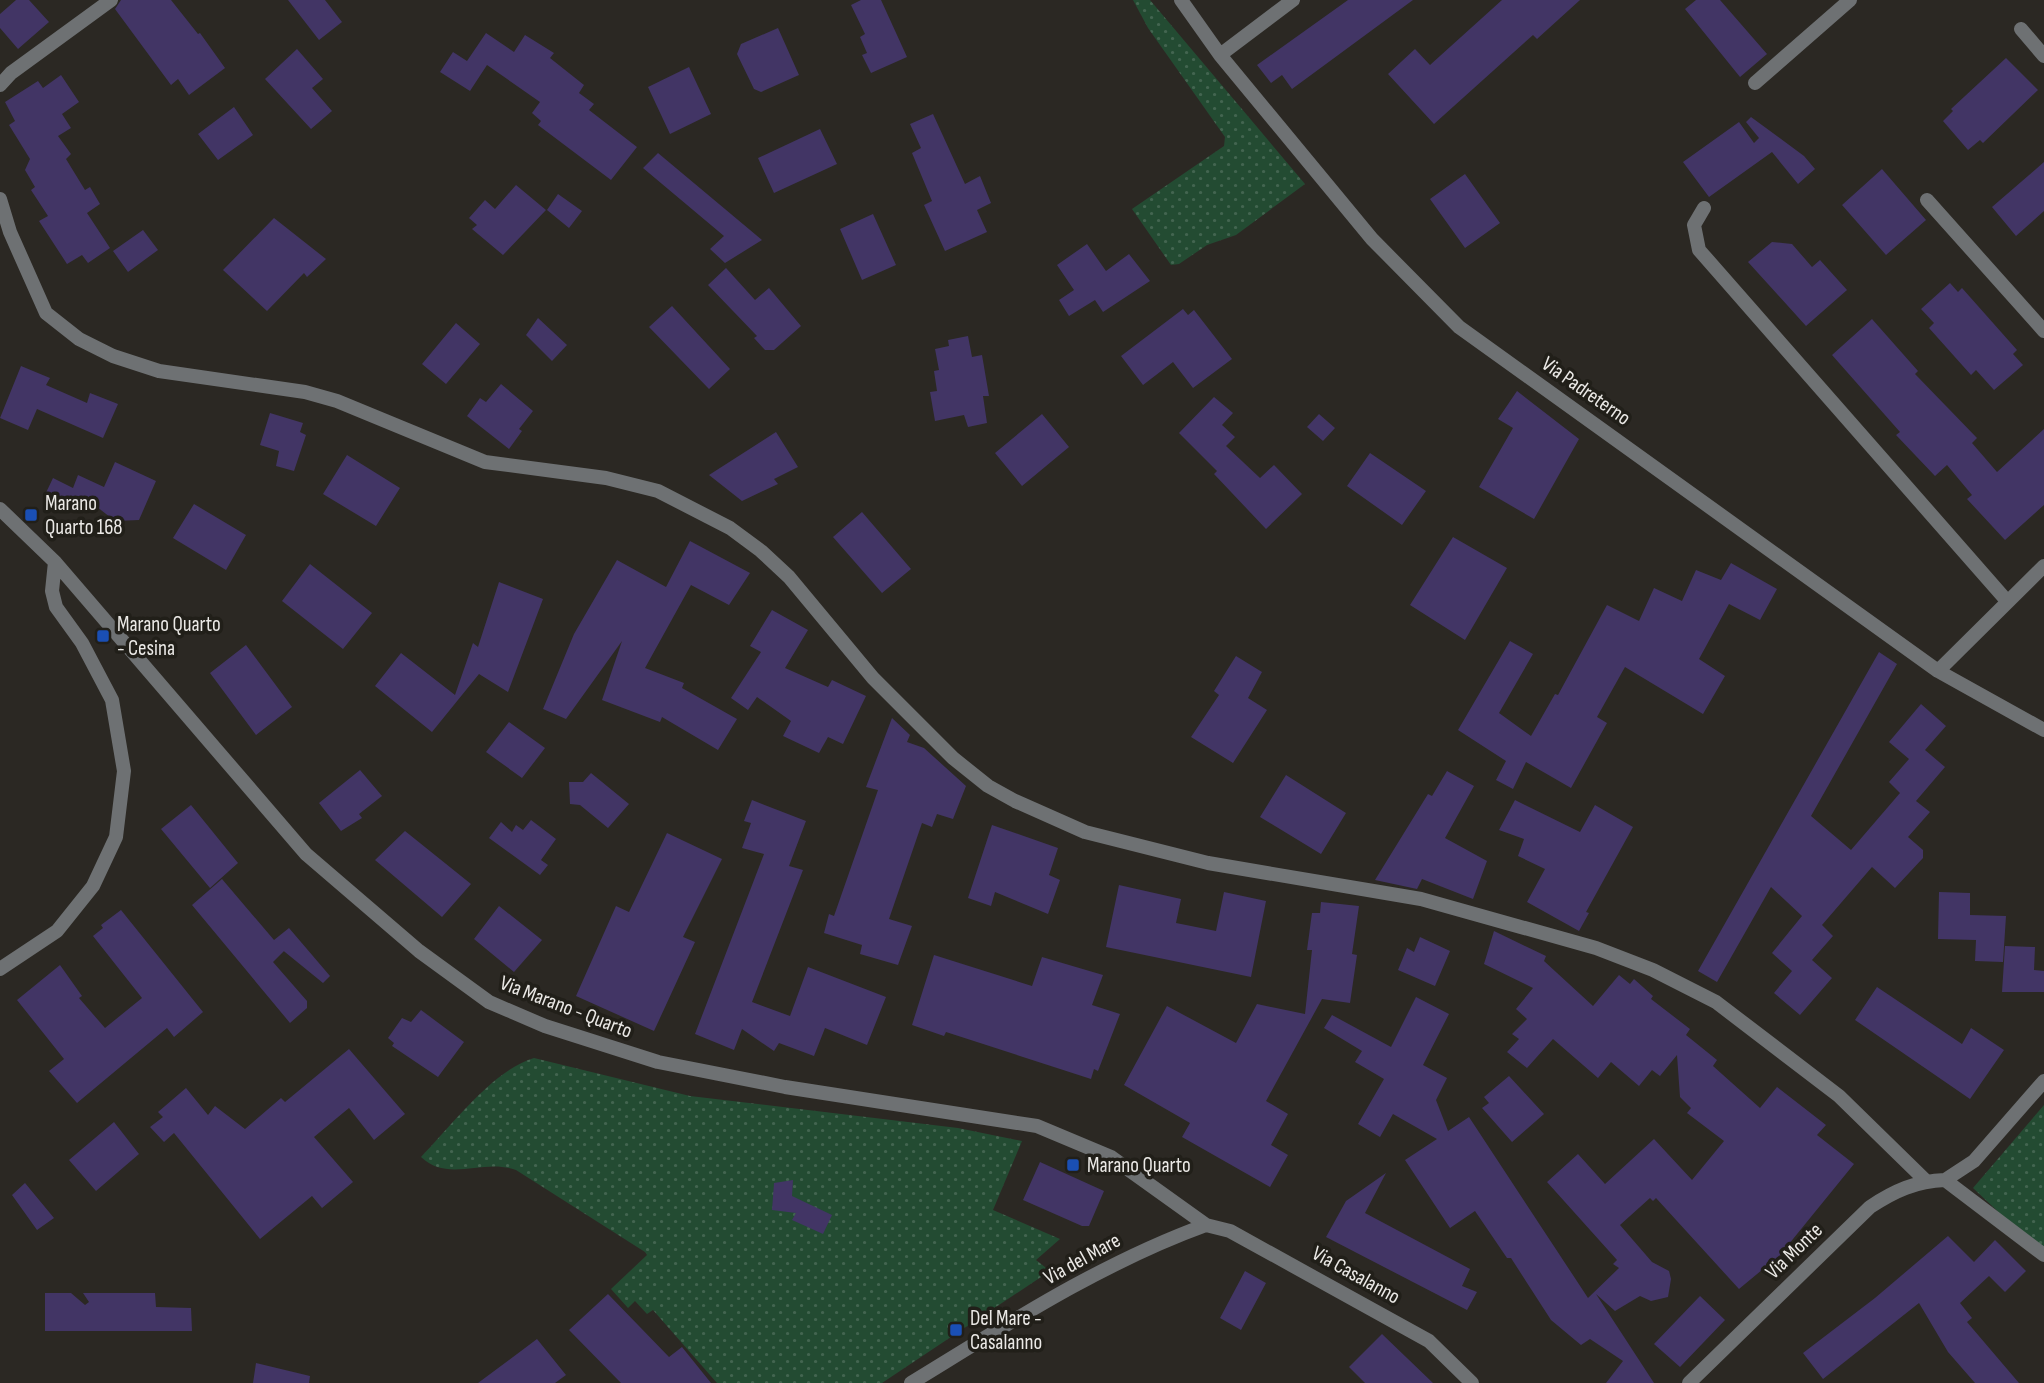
<svg xmlns="http://www.w3.org/2000/svg" width="2044" height="1383" viewBox="0 0 2044 1383" font-family="'Sofia Sans Condensed',sans-serif">
<style>
.grass{fill:url(#grass-dots)}
.building{fill:#423565}
.lines{fill:none;stroke-linecap:round;stroke-linejoin:round}
.street{stroke:#6e7173;stroke-width:14}
.transit-dot{fill:#1a4fb4;stroke:#211f19;stroke-width:2.5}
.labels{text-anchor:middle;dominant-baseline:central;stroke-width:7;stroke-linejoin:round;paint-order:stroke}
.street-label{font-size:21px;fill:#ebe9e6;stroke:#211f19}
.poi-label{font-size:21px;fill:#ebe9e6;stroke:#211f19;text-anchor:start}
</style>
<defs>
<pattern id="grass-dots" width="8" height="8" patternUnits="userSpaceOnUse" patternTransform="scale(1.75)"><rect width="8" height="8" fill="#234b32"/><path d="M2 2h.1M6 6h.1" fill="none" stroke="#436550" stroke-width="1.8" stroke-linecap="round"/></pattern>
</defs>
<rect width="100%" height="100%" fill="#2b2823"/>
<path class="grass" d="M 1133,0 L 1150,0 L 1305,184 L 1236,235 L 1207,245 L 1179,264 L 1171,265 L 1132,209 L 1224,146 L 1225,137 L 1148,28 Z
M 534,1058 L 690,1096 L 958,1128 L 1022,1141 L 993,1210 L 1060,1239 L 1036,1260 L 1050,1271 L 882,1383 L 717,1383 L 653,1310 L 647,1314 L 635,1301 L 628,1308 L 611,1289 L 647,1255 L 645,1252 L 516,1170 C 483,1158 448,1183 421,1157 C 451,1126 493,1070 534,1058 Z
M 2044,1105 L 2044,1255 L 1973,1188 Z"/>
<path class="building" d="M 16,0 L 29,0 L 49,22 L 18,49 L 0,28 L 0,14 Z
M 121,0 L 171,0 L 198,34 L 200,33 L 225,68 L 189,95 L 178,79 L 171,85 L 115,9 Z
M 288,0 L 325,0 L 342,22 L 319,40 Z
M 861,0 L 881,0 L 907,57 L 871,73 L 862,55 L 867,53 L 860,37 L 865,34 L 851,5 Z
M 1348,0 L 1413,0 L 1292,89 L 1282,75 L 1271,83 L 1257,65 Z
M 1502,0 L 1580,0 L 1537,39 L 1533,35 L 1434,124 L 1388,74 L 1415,49 L 1430,65 Z
M 1696,0 L 1720,0 L 1767,54 L 1740,77 L 1685,9 Z
M 778,28 L 799,75 L 761,92 L 754,89 L 737,54 L 741,44 Z
M 486,33 L 514,52 L 525,35 L 554,53 L 550,58 L 584,85 L 579,93 L 594,104 L 589,110 L 637,147 L 611,180 L 538,125 L 541,121 L 532,113 L 540,102 L 487,65 L 470,91 L 440,72 L 453,52 L 467,61 Z
M 297,49 L 323,79 L 312,88 L 332,111 L 311,129 L 265,79 Z
M 2006,58 L 2038,90 L 1983,143 L 1980,140 L 1968,150 L 1943,121 L 1953,111 L 1951,109 Z
M 689,67 L 711,114 L 670,134 L 648,87 Z
M 61,75 L 79,102 L 62,114 L 71,128 L 58,136 L 71,154 L 66,159 L 85,190 L 90,187 L 100,204 L 87,213 L 110,248 L 88,263 L 82,255 L 67,264 L 39,221 L 48,216 L 31,190 L 35,187 L 25,170 L 30,159 L 9,125 L 15,121 L 5,102 L 38,81 L 43,88 Z
M 234,107 L 253,135 L 218,160 L 198,134 Z
M 933,114 L 965,184 L 980,176 L 991,203 L 977,210 L 987,232 L 945,251 L 924,205 L 932,201 L 912,153 L 921,148 L 910,124 Z
M 1751,117 L 1804,156 L 1815,169 L 1798,184 L 1772,152 L 1709,197 L 1683,162 L 1739,122 L 1754,143 L 1759,138 L 1746,122 Z
M 820,129 L 837,164 L 774,193 L 758,158 Z
M 658,153 L 762,240 L 725,263 L 710,249 L 724,236 L 643,168 Z
M 2044,162 L 2044,211 L 2016,236 L 1992,207 Z
M 1882,169 L 1926,220 L 1886,255 L 1842,205 Z
M 1465,174 L 1500,223 L 1465,248 L 1430,199 Z
M 516,185 L 546,210 L 503,255 L 472,229 L 477,225 L 469,218 L 485,200 L 495,209 Z
M 558,194 L 582,211 L 569,228 L 547,210 Z
M 873,214 L 896,265 L 862,280 L 840,229 Z
M 274,218 L 326,259 L 307,277 L 304,273 L 267,311 L 223,270 Z
M 143,230 L 158,250 L 128,272 L 113,251 Z
M 1772,242 L 1792,244 L 1812,267 L 1820,260 L 1847,290 L 1806,326 L 1748,262 Z
M 1087,244 L 1106,271 L 1129,254 L 1150,281 L 1103,312 L 1095,300 L 1069,316 L 1059,300 L 1074,290 L 1057,265 Z
M 726,268 L 755,300 L 769,288 L 801,326 L 774,350 L 765,350 L 754,338 L 757,336 L 708,285 Z
M 1950,283 L 1958,292 L 1962,288 L 2017,350 L 2013,354 L 2023,365 L 1994,390 L 1976,370 L 1971,375 L 1929,328 L 1934,323 L 1921,309 Z
M 672,306 L 730,369 L 709,389 L 649,327 Z
M 1183,309 L 1188,315 L 1194,310 L 1232,359 L 1193,388 L 1173,362 L 1143,385 L 1121,356 Z
M 538,318 L 567,345 L 552,361 L 526,335 Z
M 1872,319 L 1918,371 L 1915,374 L 1977,438 L 1972,443 L 1997,472 L 2044,429 L 2044,505 L 2005,540 L 1967,499 L 1972,495 L 1947,465 L 1935,476 L 1896,435 L 1900,432 L 1832,355 Z
M 456,323 L 480,344 L 446,384 L 422,364 Z
M 968,336 L 972,357 L 982,355 L 989,396 L 983,396 L 987,423 L 968,427 L 964,415 L 935,421 L 930,392 L 937,391 L 934,371 L 939,370 L 935,349 L 949,346 L 948,340 Z
M 21,366 L 50,378 L 46,385 L 87,403 L 90,393 L 118,404 L 103,438 L 37,409 L 28,430 L 0,418 Z
M 501,384 L 533,411 L 519,429 L 522,431 L 509,449 L 467,416 L 480,398 L 486,402 Z
M 1517,391 L 1579,439 L 1534,519 L 1479,487 L 1513,428 L 1498,419 Z
M 1214,397 L 1233,413 L 1222,425 L 1235,437 L 1226,446 L 1260,478 L 1274,465 L 1302,494 L 1266,529 L 1214,474 L 1217,471 L 1179,433 Z
M 270,413 L 303,423 L 300,432 L 306,435 L 294,471 L 276,466 L 279,451 L 260,445 Z
M 1042,414 L 1069,447 L 1022,486 L 995,453 Z
M 1319,414 L 1335,428 L 1323,441 L 1307,427 Z
M 776,432 L 798,467 L 774,479 L 778,484 L 742,501 L 709,475 Z
M 1370,453 L 1426,491 L 1402,525 L 1347,486 Z
M 347,455 L 400,488 L 376,526 L 323,494 Z
M 115,462 L 156,481 L 139,520 L 115,521 L 92,503 L 89,509 L 76,502 L 72,512 L 43,499 L 53,478 L 73,488 L 78,475 L 104,487 Z
M 194,504 L 246,535 L 226,570 L 173,538 Z
M 862,512 L 911,569 L 882,593 L 833,537 Z
M 1453,537 L 1507,568 L 1465,640 L 1410,605 Z
M 690,541 L 750,573 L 729,605 L 691,585 L 645,668 L 684,683 L 682,688 L 737,719 L 718,750 L 662,717 L 660,722 L 602,700 L 622,641 L 566,719 L 543,709 L 574,634 L 617,560 L 666,587 Z
M 1731,563 L 1777,589 L 1760,620 L 1729,604 L 1699,659 L 1725,676 L 1703,714 L 1625,667 L 1597,717 L 1607,723 L 1571,788 L 1526,762 L 1513,789 L 1496,780 L 1506,761 L 1458,730 L 1510,641 L 1533,654 L 1499,713 L 1531,736 L 1555,694 L 1558,695 L 1607,605 L 1639,621 L 1654,588 L 1682,601 L 1696,570 L 1721,580 Z
M 310,564 L 372,613 L 343,649 L 282,601 Z
M 499,582 L 543,599 L 508,692 L 479,674 L 432,732 L 375,686 L 401,653 L 455,695 L 473,643 L 478,647 Z
M 772,610 L 808,630 L 785,668 L 828,687 L 832,680 L 866,696 L 843,744 L 828,737 L 819,753 L 783,736 L 791,721 L 757,697 L 748,710 L 731,698 L 761,652 L 750,646 Z
M 246,645 L 292,707 L 256,735 L 210,673 Z
M 1879,652 L 1897,664 L 1811,816 L 1851,850 L 1900,793 L 1889,782 L 1909,759 L 1889,742 L 1921,704 L 1946,726 L 1925,750 L 1945,767 L 1916,801 L 1930,812 L 1908,837 L 1923,850 L 1923,858 L 1895,888 L 1872,867 L 1822,925 L 1833,936 L 1812,960 L 1832,978 L 1800,1015 L 1774,993 L 1792,971 L 1772,953 L 1802,916 L 1771,887 L 1717,982 L 1698,971 Z
M 1236,656 L 1262,672 L 1248,698 L 1267,710 L 1233,763 L 1191,737 L 1219,695 L 1214,691 Z
M 892,718 L 910,735 L 907,742 L 924,748 L 966,786 L 953,819 L 937,814 L 932,827 L 922,823 L 889,919 L 912,926 L 898,965 L 860,954 L 862,945 L 824,933 L 829,914 L 834,916 L 878,790 L 866,787 Z
M 509,722 L 545,748 L 522,778 L 486,752 Z
M 360,770 L 382,796 L 359,814 L 362,818 L 341,831 L 319,803 Z
M 1447,771 L 1474,786 L 1445,838 L 1487,861 L 1473,899 L 1422,879 L 1417,889 L 1375,880 L 1428,794 L 1432,796 Z
M 591,773 L 629,804 L 608,828 L 580,805 L 570,804 L 569,782 L 583,782 Z
M 1286,775 L 1346,813 L 1321,854 L 1260,817 Z
M 752,800 L 806,821 L 789,866 L 803,870 L 752,1002 L 790,1016 L 808,967 L 886,997 L 867,1045 L 825,1028 L 814,1056 L 779,1043 L 774,1051 L 742,1029 L 734,1050 L 695,1034 L 764,854 L 742,848 L 751,823 L 744,821 Z
M 1515,800 L 1580,832 L 1595,805 L 1633,827 L 1586,912 L 1589,913 L 1579,931 L 1527,902 L 1545,869 L 1518,856 L 1524,839 L 1499,830 Z
M 191,805 L 238,863 L 210,888 L 161,829 Z
M 531,820 L 556,839 L 541,860 L 548,865 L 540,875 L 489,838 L 501,822 L 512,832 L 516,825 L 523,830 Z
M 992,825 L 1058,848 L 1049,875 L 1060,880 L 1048,914 L 995,892 L 991,906 L 968,898 Z
M 405,831 L 471,884 L 442,917 L 375,860 Z
M 667,833 L 722,859 L 683,937 L 695,942 L 654,1031 L 576,996 L 616,906 L 629,912 Z
M 222,879 L 274,940 L 289,928 L 330,976 L 323,983 L 280,948 L 284,951 L 273,962 L 307,1001 L 307,1008 L 290,1023 L 192,905 Z
M 1119,885 L 1181,899 L 1176,923 L 1216,931 L 1224,892 L 1266,901 L 1251,977 L 1106,947 Z
M 1939,892 L 1970,893 L 1970,915 L 2006,916 L 2003,962 L 1975,961 L 1976,940 L 1938,939 Z
M 1321,902 L 1359,906 L 1352,954 L 1357,955 L 1350,1003 L 1322,999 L 1266,1101 L 1288,1114 L 1271,1145 L 1288,1155 L 1270,1187 L 1182,1137 L 1190,1123 L 1124,1085 L 1167,1006 L 1236,1043 L 1257,1004 L 1305,1014 L 1312,950 L 1307,950 L 1312,913 L 1320,913 Z
M 499,906 L 542,940 L 514,972 L 474,939 Z
M 121,910 L 203,1012 L 174,1037 L 167,1028 L 77,1103 L 49,1071 L 64,1059 L 17,1000 L 60,965 L 82,996 L 79,998 L 105,1028 L 142,998 L 93,936 L 103,928 L 101,925 Z
M 1494,931 L 1546,956 L 1544,961 L 1593,1006 L 1619,975 L 1630,984 L 1634,979 L 1653,996 L 1651,999 L 1690,1029 L 1686,1035 L 1717,1060 L 1713,1066 L 1760,1108 L 1777,1087 L 1826,1125 L 1817,1135 L 1854,1164 L 1780,1255 L 1739,1289 L 1656,1198 L 1653,1201 L 1650,1198 L 1620,1225 L 1652,1262 L 1669,1271 L 1671,1279 L 1668,1297 L 1651,1301 L 1640,1296 L 1615,1311 L 1596,1294 L 1654,1383 L 1606,1383 L 1623,1361 L 1590,1339 L 1581,1345 L 1551,1320 L 1511,1258 L 1507,1258 L 1475,1211 L 1450,1228 L 1405,1160 L 1437,1139 L 1393,1114 L 1380,1137 L 1358,1124 L 1384,1079 L 1355,1062 L 1362,1051 L 1324,1028 L 1332,1015 L 1391,1047 L 1416,997 L 1449,1014 L 1423,1065 L 1447,1078 L 1436,1100 L 1448,1131 L 1469,1117 L 1588,1298 L 1619,1268 L 1613,1264 L 1617,1260 L 1547,1182 L 1578,1154 L 1605,1184 L 1654,1139 L 1692,1180 L 1724,1141 L 1687,1113 L 1691,1108 L 1680,1097 L 1677,1055 L 1660,1076 L 1652,1070 L 1639,1086 L 1611,1062 L 1598,1078 L 1553,1039 L 1527,1068 L 1507,1052 L 1519,1039 L 1512,1034 L 1527,1019 L 1516,1009 L 1533,988 L 1484,964 Z
M 1420,937 L 1450,951 L 1435,986 L 1398,970 L 1407,948 L 1414,952 Z
M 2005,946 L 2035,947 L 2034,970 L 2044,971 L 2044,992 L 2002,992 Z
M 934,955 L 1032,986 L 1042,957 L 1103,975 L 1092,1005 L 1120,1014 L 1098,1071 L 1094,1069 L 1091,1079 L 946,1032 L 944,1036 L 912,1025 Z
M 1877,987 L 1962,1044 L 1971,1028 L 2004,1050 L 1970,1099 L 1855,1020 Z
M 421,1010 L 464,1042 L 438,1077 L 392,1046 L 394,1043 L 388,1038 L 402,1018 L 411,1022 Z
M 349,1049 L 405,1114 L 374,1140 L 349,1108 L 314,1137 L 353,1182 L 322,1208 L 312,1196 L 260,1239 L 174,1133 L 164,1142 L 150,1127 L 163,1117 L 158,1112 L 186,1088 L 208,1115 L 215,1106 L 245,1129 L 281,1098 L 285,1102 Z
M 1509,1076 L 1544,1114 L 1512,1142 L 1482,1108 L 1489,1103 L 1484,1097 Z
M 114,1122 L 139,1154 L 96,1191 L 69,1160 Z
M 1040,1162 L 1104,1191 L 1089,1226 L 1082,1226 L 1023,1200 Z
M 1386,1173 L 1365,1213 L 1470,1269 L 1462,1286 L 1477,1292 L 1467,1310 L 1326,1237 L 1346,1201 Z
M 793,1180 L 792,1196 L 832,1215 L 823,1234 L 792,1220 L 796,1213 L 772,1210 L 774,1183 Z
M 25,1183 L 54,1218 L 37,1230 L 12,1195 Z
M 1948,1236 L 1974,1262 L 1995,1240 L 2026,1271 L 2005,1292 L 1989,1276 L 1960,1303 L 1972,1318 L 1967,1322 L 2019,1383 L 1975,1383 L 1948,1352 L 1919,1303 L 1823,1379 L 1803,1353 L 1875,1298 Z
M 1245,1271 L 1266,1283 L 1241,1330 L 1220,1318 Z
M 45,1293 L 71,1293 L 85,1305 L 89,1302 L 83,1293 L 155,1293 L 156,1307 L 191,1308 L 192,1331 L 45,1331 Z
M 608,1294 L 669,1357 L 682,1347 L 711,1383 L 621,1383 L 569,1330 Z
M 1700,1296 L 1725,1320 L 1680,1367 L 1654,1344 Z
M 1382,1334 L 1433,1383 L 1365,1383 L 1349,1367 Z
M 537,1339 L 566,1375 L 555,1383 L 478,1383 Z
M 256,1363 L 310,1376 L 309,1383 L 253,1383 Z"/>
<g class="lines">
<path class="street" d="M 1181,0 L 1220,55 L 1372,239 L 1459,327 L 1938,671 L 2044,730
M 2021,29 L 2044,56
M 1220,55 L 1293,0
M 1755,83 L 1850,0
M 0,85 L 11,73 L 111,0
M 0,199 L 10,232 L 46,313 L 79,339 L 113,356 L 159,371 L 305,392 L 337,401 L 485,462 L 606,478 L 658,491 L 730,528 L 761,551 L 789,577 L 873,678 L 953,758 L 988,786 L 1015,801 L 1085,832 L 1208,863 L 1421,899 L 1596,948 L 1653,970 L 1716,1002 L 1839,1096 L 1925,1180
M 1927,200 L 2044,331
M 1704,208 L 1694,225 L 1699,250 L 2007,601
M 0,509 L 55,562 L 306,854 L 419,951 L 489,1002 L 545,1026 L 658,1062 L 785,1087 L 1037,1126 L 1111,1157 L 1206,1225 L 1230,1231 L 1429,1341 L 1472,1383
M 1938,671 L 2044,566
M 0,969 L 57,931 L 93,886 L 116,837 L 124,771 L 112,700 L 82,643 L 56,607 L 52,591 L 55,562
M 1945,1180 L 1974,1161 L 2044,1081
M 1945,1180 L 2044,1255
M 911,1383 C 1006,1325 1101,1263 1206,1225
M 1689,1383 L 1870,1207 C 1894,1191 1916,1181 1945,1180"/>
</g>
<g class="transit-dot">
<rect x="24" y="508" width="14" height="14" rx="3.5"/>
<rect x="96" y="629" width="14" height="14" rx="3.5"/>
<rect x="1066" y="1158" width="14" height="14" rx="3.5"/>
<rect x="949" y="1323" width="14" height="14" rx="3.5"/>
</g>
<g class="labels">
<g class="street-label">
<text transform="translate(1586 391) rotate(35)">Via Padreterno</text>
<text transform="translate(566 1007) rotate(21)">Via Marano - Quarto</text>
<text transform="translate(1794 1251) rotate(-44)">Via Monte</text>
<text transform="translate(1082 1259) rotate(-29)">Via del Mare</text>
<text transform="translate(1356 1275) rotate(29)">Via Casalanno</text>
</g>
<g class="poi-label">
<text x="45" y="503">Marano<tspan x="45" dy="24">Quarto 168</tspan></text>
<text x="117" y="624">Marano Quarto<tspan x="117" dy="24">- Cesina</tspan></text>
<text x="1087" y="1165">Marano Quarto</text>
<text x="970" y="1318">Del Mare -<tspan x="970" dy="24">Casalanno</tspan></text>
</g>
</g>
</svg>
